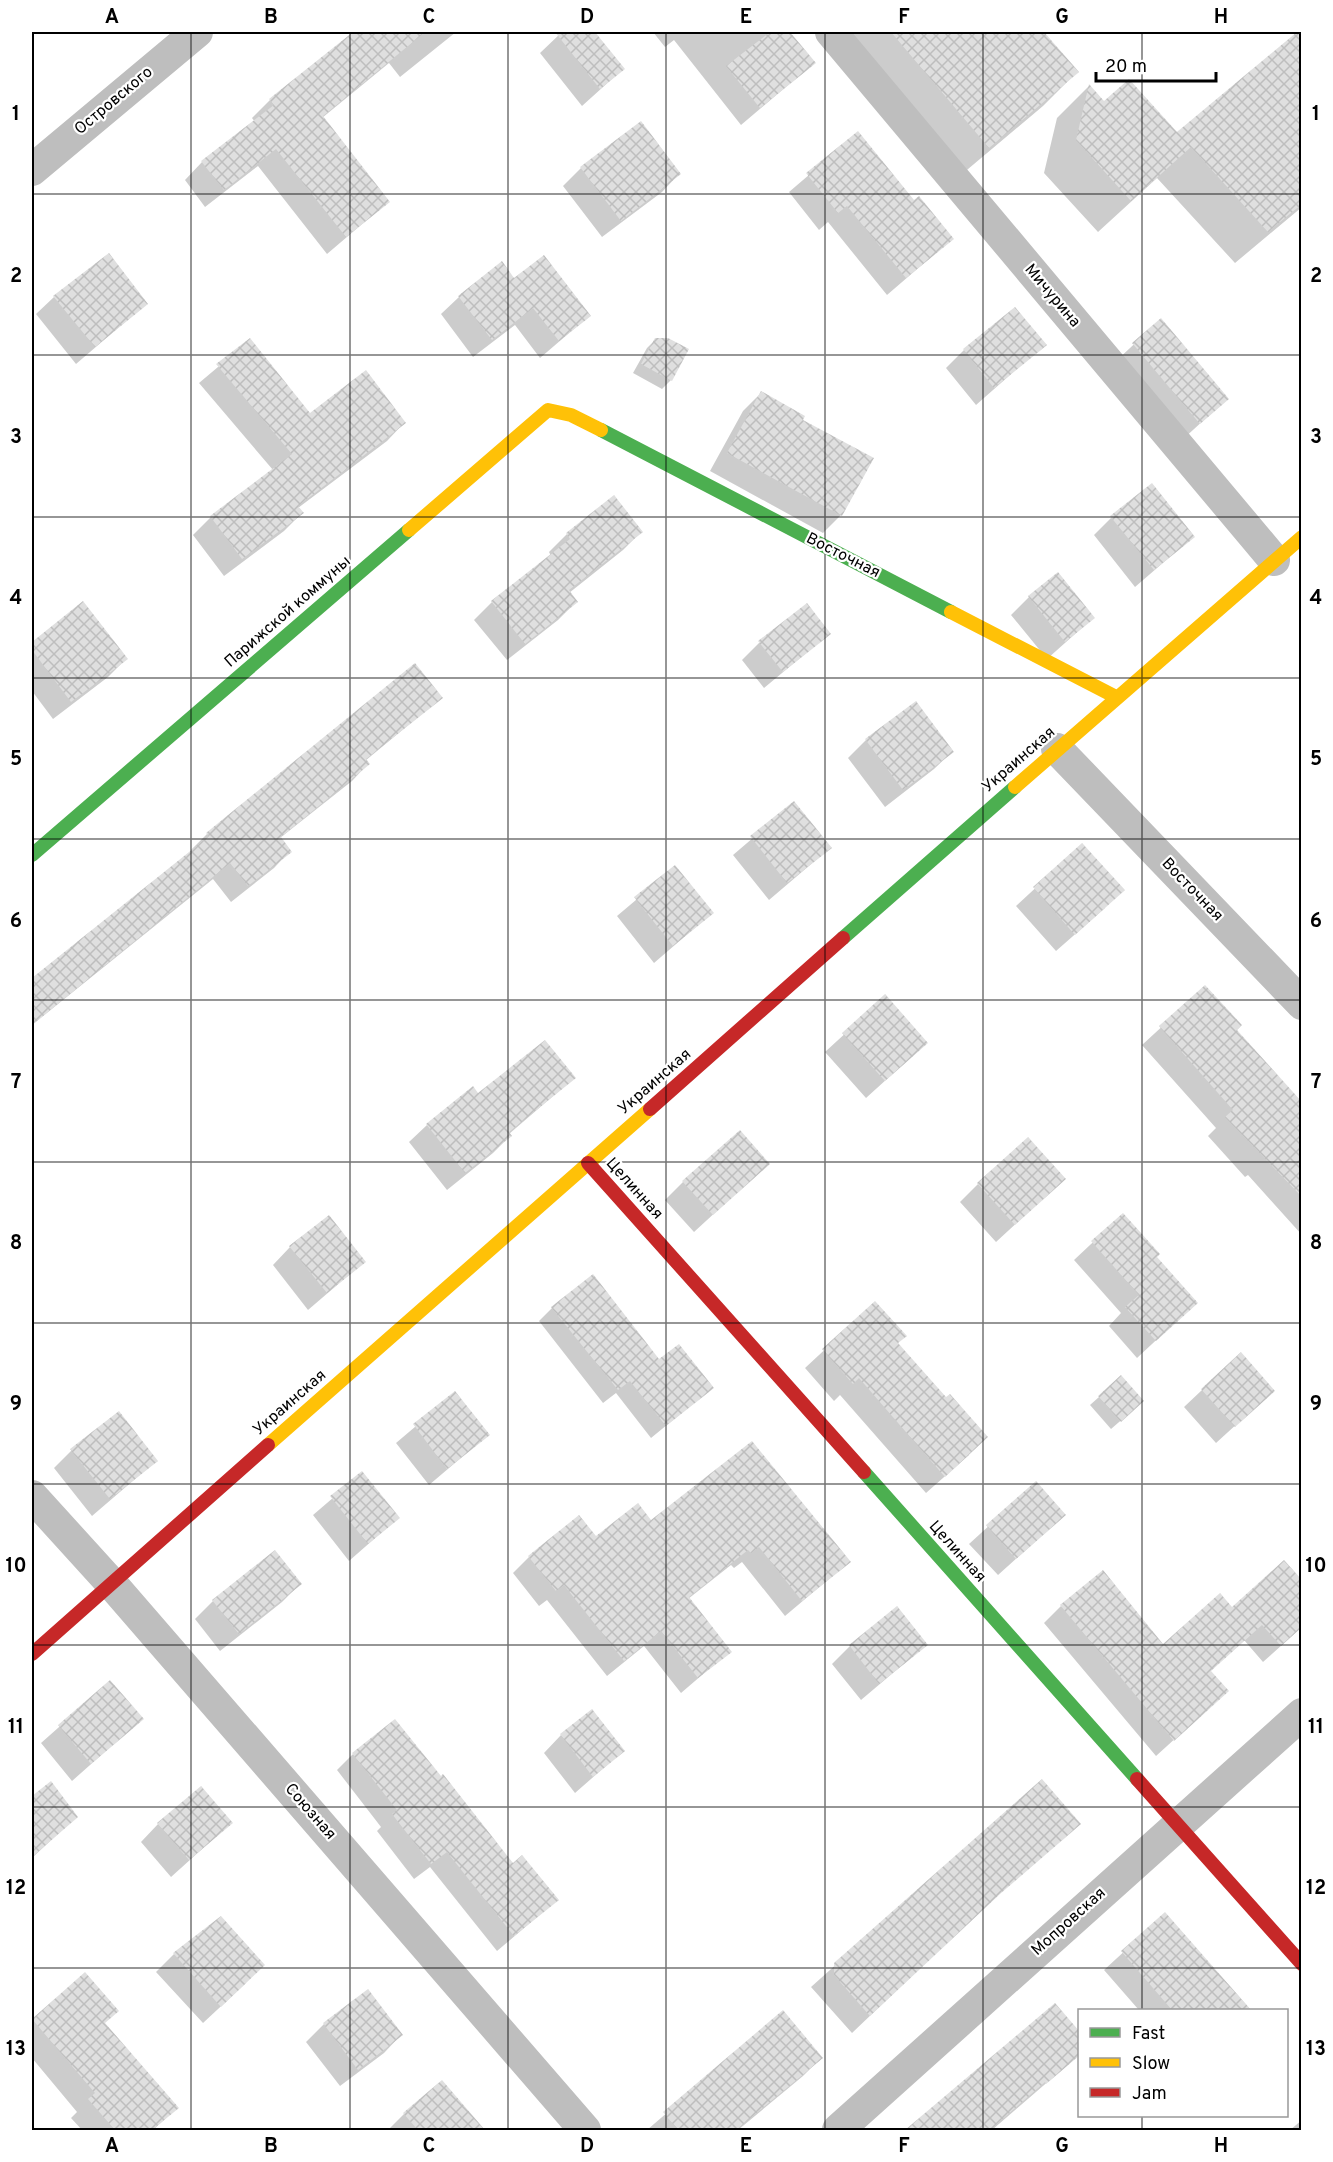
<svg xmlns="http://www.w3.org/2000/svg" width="1333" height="2162" viewBox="0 0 1333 2162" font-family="Overpass,sans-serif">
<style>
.shadow{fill:#0003}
.building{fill:url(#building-cross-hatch)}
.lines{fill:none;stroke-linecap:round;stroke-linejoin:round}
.street{stroke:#bebebe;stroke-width:32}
.fast{stroke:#4caf50;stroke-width:14}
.slow{stroke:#ffc107;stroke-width:14}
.jam{stroke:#c62828;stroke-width:14}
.grid{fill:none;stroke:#000;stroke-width:1.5;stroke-opacity:0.55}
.labels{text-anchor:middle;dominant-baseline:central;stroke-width:4.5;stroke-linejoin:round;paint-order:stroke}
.street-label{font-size:16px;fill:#000;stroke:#fff}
.neatline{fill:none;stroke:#000;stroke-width:2}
.grid-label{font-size:20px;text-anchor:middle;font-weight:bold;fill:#000}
</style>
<defs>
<pattern id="building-cross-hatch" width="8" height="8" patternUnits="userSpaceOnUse" patternTransform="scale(1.5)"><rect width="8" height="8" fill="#dfdfdf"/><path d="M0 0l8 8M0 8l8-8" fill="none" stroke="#bebebe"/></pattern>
</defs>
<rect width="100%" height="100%" fill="#fff"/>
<path class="shadow" d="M 357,32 L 456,32 L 400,77 L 389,63 L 322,118 L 388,202 L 327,254 L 258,166 L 205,207 L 185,180 L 202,162 L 255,122 L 252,118 L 270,100 Z
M 562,32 L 593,32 L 623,69 L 582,106 L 540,53 Z
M 653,32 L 788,32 L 814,63 L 741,125 L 674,40 L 665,47 Z
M 829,32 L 1042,32 L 1077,72 L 1043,106 L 955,180 Z
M 1299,32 L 1302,32 L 1302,207 L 1235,263 L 1157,178 L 1098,232 L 1044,173 L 1057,118 L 1089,86 L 1104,104 L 1177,134 Z
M 640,123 L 679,174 L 662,192 L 602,237 L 563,186 L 581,168 Z
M 858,133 L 914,202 L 952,239 L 887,295 L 828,222 L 819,230 L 789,192 Z
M 54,297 L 146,304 L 76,364 L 36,314 Z
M 459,297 L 589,316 L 540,358 L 515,325 L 473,357 L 441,314 Z
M 1160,320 L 1227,399 L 1182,440 L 1115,362 Z
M 656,339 L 671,380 L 662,389 L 633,373 L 647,348 Z
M 250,340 L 309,415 L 404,423 L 387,441 L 298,508 L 302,513 L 284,531 L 224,576 L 193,535 L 211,517 L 273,470 L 199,383 Z
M 1044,345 L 976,405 L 946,368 L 964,350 Z
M 761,393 L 801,421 L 872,459 L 841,515 L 823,533 L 710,471 L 743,411 Z
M 614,497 L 641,532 L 623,550 L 569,593 L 576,602 L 558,620 L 507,660 L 474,620 L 492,602 L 551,556 L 549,552 L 567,534 Z
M 1111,518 L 1193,537 L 1135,587 L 1094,535 Z
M 1029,597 L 1093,618 L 1047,659 L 1011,615 Z
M 83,603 L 126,659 L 108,677 L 53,719 L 32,691 L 32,644 Z
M 829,634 L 764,688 L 742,660 L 759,643 Z
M 441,698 L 365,761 L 368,764 L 352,781 L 280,838 L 290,851 L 274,868 L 231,902 L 213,879 L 32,1025 L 32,979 L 192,852 L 191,850 L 207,834 Z
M 915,703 L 952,752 L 934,769 L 885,807 L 848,758 L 866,740 Z
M 794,803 L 830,848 L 769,900 L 733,855 Z
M 1082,845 L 1105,908 L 1056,951 L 1016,906 Z
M 675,867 L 712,913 L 654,963 L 617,916 Z
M 1205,987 L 1235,1030 L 1302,1105 L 1302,1235 L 1248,1175 L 1245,1177 L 1208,1136 L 1216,1128 L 1142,1045 Z
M 885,997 L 908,1060 L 866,1098 L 825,1052 Z
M 574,1078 L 509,1134 L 510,1136 L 493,1153 L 447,1190 L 409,1142 L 427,1125 L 478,1095 Z
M 768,1164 L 694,1232 L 665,1200 L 683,1182 Z
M 978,1184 L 1046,1196 L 996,1242 L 960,1202 Z
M 1122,1215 L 1155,1257 L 1196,1303 L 1137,1358 L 1109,1326 L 1121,1313 L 1074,1260 Z
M 290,1247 L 364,1262 L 308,1310 L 273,1265 Z
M 875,1303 L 897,1344 L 946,1399 L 969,1455 L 926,1493 L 840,1395 L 834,1401 L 805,1368 Z
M 552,1308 L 659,1361 L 712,1388 L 651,1438 L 616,1393 L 603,1403 L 539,1321 Z
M 1202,1390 L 1273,1391 L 1216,1443 L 1184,1407 Z
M 455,1393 L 488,1435 L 429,1485 L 396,1443 Z
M 1099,1397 L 1133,1410 L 1111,1429 L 1090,1405 Z
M 72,1450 L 156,1461 L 92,1516 L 54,1468 Z
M 362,1473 L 398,1518 L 349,1561 L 313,1515 Z
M 1036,1483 L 1046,1532 L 998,1575 L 969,1544 Z
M 651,1522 L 849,1562 L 785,1616 L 742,1562 L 734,1568 L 731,1565 L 688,1599 L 730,1651 L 681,1693 L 644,1646 L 607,1676 L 547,1600 L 539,1606 L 513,1573 L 529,1557 Z
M 300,1584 L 282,1602 L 220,1651 L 195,1619 L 213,1601 Z
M 1061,1606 L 1163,1646 L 1232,1609 L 1302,1627 L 1263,1662 L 1244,1640 L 1210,1671 L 1210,1707 L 1156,1756 L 1044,1623 Z
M 926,1645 L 861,1700 L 832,1664 L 850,1646 Z
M 110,1682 L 142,1719 L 72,1781 L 41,1743 Z
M 561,1735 L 623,1751 L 575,1793 L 544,1753 Z
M 353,1754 L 513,1865 L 557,1900 L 497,1951 L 430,1867 L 414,1879 L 377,1831 L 381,1827 L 337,1770 Z
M 1041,1781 L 980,1911 L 852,2033 L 811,1987 Z
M 51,1783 L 76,1817 L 32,1858 L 32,1798 Z
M 231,1823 L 171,1877 L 141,1842 L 158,1824 Z
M 1165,1914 L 1251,2010 L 1138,2009 L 1104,1970 Z
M 174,1954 L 246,1983 L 203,2023 L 156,1972 Z
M 85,1974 L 104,2023 L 177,2108 L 153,2130 L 82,2130 L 71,2118 L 77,2112 L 32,2058 L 32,2019 Z
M 368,1991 L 401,2035 L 384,2053 L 340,2086 L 306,2042 L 324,2024 Z
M 783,2013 L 821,2058 L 803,2076 L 738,2130 L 647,2130 Z
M 1080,2054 L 992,2130 L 910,2130 L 924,2116 Z
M 442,2082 L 483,2130 L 388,2130 L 404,2114 Z
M 1302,2120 L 1302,2130 L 1290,2130 Z"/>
<path class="building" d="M 353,32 L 425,32 L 323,116 L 390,202 L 346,237 L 276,149 L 224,190 L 201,161 L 274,105 L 269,99 Z
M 555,32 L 595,32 L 625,69 L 600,89 Z
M 770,32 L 790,32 L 816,63 L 760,108 L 726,66 Z
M 891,32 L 1044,32 L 1079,72 L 989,148 Z
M 1297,32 L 1302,32 L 1302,204 L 1268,232 L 1191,147 L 1131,201 L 1076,140 L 1089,84 L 1104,101 L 1129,79 L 1177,132 Z
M 641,121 L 681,174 L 621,221 L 580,167 Z
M 858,131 L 914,200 L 919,196 L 954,239 L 906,278 L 847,206 L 838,213 L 806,173 Z
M 109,253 L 148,304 L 95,347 L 53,296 Z
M 544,255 L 591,316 L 559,341 L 533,308 L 492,340 L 458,296 L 502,261 L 514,278 Z
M 1015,307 L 1047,345 L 994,388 L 963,349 Z
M 1161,318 L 1229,399 L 1200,424 L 1132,343 Z
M 250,338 L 310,413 L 366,370 L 406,423 L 298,506 L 304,513 L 242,559 L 210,516 L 292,454 L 216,364 Z
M 655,338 L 668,338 L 689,349 L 672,381 L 641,364 Z
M 761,391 L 805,416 L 803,420 L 874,458 L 842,516 L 727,453 Z
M 1152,483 L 1195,537 L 1154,570 L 1110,516 Z
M 614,495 L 643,532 L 569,590 L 578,602 L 525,644 L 491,601 L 570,539 L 566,533 Z
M 1058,572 L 1095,618 L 1065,642 L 1028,596 Z
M 83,601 L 128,659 L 71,702 L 32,650 L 32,642 Z
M 807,603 L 831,634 L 783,672 L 758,641 Z
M 415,663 L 443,698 L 366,759 L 370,764 L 281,837 L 292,852 L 248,886 L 230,863 L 32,1025 L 32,978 L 209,836 L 206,833 Z
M 916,701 L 954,752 L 903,790 L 865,739 Z
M 794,801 L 832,848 L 787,883 L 750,836 Z
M 1082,843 L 1125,890 L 1075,935 L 1033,887 Z
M 675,865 L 714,913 L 673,946 L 634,897 Z
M 1205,985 L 1242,1025 L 1237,1030 L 1302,1102 L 1302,1197 L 1225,1117 L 1233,1110 L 1159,1026 Z
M 885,994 L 928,1043 L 885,1081 L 842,1033 Z
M 545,1040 L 576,1078 L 509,1132 L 512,1136 L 465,1173 L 426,1124 L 473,1086 L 478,1093 Z
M 740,1130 L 770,1164 L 713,1215 L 682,1181 Z
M 1028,1137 L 1066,1179 L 1015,1225 L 977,1183 Z
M 1123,1213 L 1160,1254 L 1157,1257 L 1198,1303 L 1156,1341 L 1125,1307 L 1139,1295 L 1091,1241 Z
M 329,1215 L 366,1262 L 327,1293 L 289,1246 Z
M 593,1274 L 659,1359 L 679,1344 L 714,1388 L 666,1426 L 630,1381 L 618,1390 L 551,1307 Z
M 875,1301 L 907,1336 L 898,1343 L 946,1397 L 950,1394 L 988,1437 L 945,1477 L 859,1378 L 853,1384 L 822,1349 Z
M 1241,1352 L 1275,1391 L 1235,1427 L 1201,1389 Z
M 1121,1375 L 1144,1401 L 1121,1422 L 1098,1396 Z
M 455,1391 L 490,1435 L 447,1469 L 413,1424 Z
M 119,1411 L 158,1461 L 110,1499 L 70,1449 Z
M 752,1441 L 851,1562 L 802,1601 L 759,1547 L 751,1553 L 748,1550 L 689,1597 L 732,1652 L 698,1678 L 661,1631 L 624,1661 L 564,1585 L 556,1591 L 528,1556 L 579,1515 L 596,1536 L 638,1503 L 651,1520 Z
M 362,1471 L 400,1518 L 368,1544 L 330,1496 Z
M 1036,1481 L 1066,1515 L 1016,1559 L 986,1525 Z
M 275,1550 L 302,1584 L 239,1634 L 212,1600 Z
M 1284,1560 L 1302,1580 L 1302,1627 L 1281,1646 L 1262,1625 L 1211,1671 L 1229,1691 L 1174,1741 L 1060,1605 L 1103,1570 L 1163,1644 L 1220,1593 L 1232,1607 Z
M 897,1606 L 928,1645 L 879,1684 L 849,1645 Z
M 110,1680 L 144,1719 L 91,1764 L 58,1725 Z
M 592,1709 L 625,1751 L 593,1777 L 560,1734 Z
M 395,1719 L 441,1776 L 443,1774 L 513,1863 L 522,1855 L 559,1900 L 514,1936 L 447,1852 L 431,1864 L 392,1814 L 397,1810 L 352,1753 Z
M 1042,1779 L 1081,1824 L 1000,1894 L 870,2016 L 834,1975 L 834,1963 Z
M 51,1781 L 78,1817 L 32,1857 L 32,1796 Z
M 201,1786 L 233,1823 L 189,1860 L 157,1823 Z
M 1165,1912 L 1251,2010 L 1172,2010 L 1121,1951 Z
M 221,1916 L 265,1965 L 221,2007 L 173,1953 Z
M 85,1972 L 119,2011 L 105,2023 L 179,2108 L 152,2130 L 115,2130 L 88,2099 L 95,2093 L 32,2019 Z
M 368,1989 L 403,2035 L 358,2070 L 323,2023 Z
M 1055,2003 L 1080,2032 L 1080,2055 L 1046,2084 L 1045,2082 L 990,2130 L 905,2130 Z
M 783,2010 L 823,2058 L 736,2130 L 678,2130 L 663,2112 Z
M 442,2080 L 485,2130 L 418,2130 L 403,2113 Z"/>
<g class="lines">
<path class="street" d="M 831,32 L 1274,560
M 32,170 L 197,32
M 1057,749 L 1302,1004
M 32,1496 L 111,1583 L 585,2130
M 838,2130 L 1302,1714"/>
<path class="fast" d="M 601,430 L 951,612
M 32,855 L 409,530
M 843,938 L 1015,787
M 864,1472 L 1137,1779"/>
<path class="slow" d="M 409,530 L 548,410 L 571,415 L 601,430
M 951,612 L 1116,697
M 1015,787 L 1302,537
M 268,1445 L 650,1109"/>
<path class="jam" d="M 650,1109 L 843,938
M 588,1163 L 864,1472
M 32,1654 L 268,1445
M 1137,1779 L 1302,1964"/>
</g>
<path class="grid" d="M 191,32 L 191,2130M 350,32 L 350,2130M 508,32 L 508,2130M 666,32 L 666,2130M 825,32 L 825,2130M 983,32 L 983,2130M 1142,32 L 1142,2010M 32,194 L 1302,194M 32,355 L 1302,355M 32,517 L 1302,517M 32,678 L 1302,678M 32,839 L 1302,839M 32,1000 L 1302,1000M 32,1162 L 1302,1162M 32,1323 L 1302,1323M 32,1484 L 1302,1484M 32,1645 L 1302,1645M 32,1807 L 1302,1807M 32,1968 L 1302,1968M 1142,2116 L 1142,2130"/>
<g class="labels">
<g class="street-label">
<text transform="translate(114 101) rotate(-40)">Островского</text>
<text transform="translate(1052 296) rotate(50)">Мичурина</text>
<text transform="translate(843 556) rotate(27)">Восточная</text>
<text transform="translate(288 612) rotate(-41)">Парижской коммуны</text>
<text transform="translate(1019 760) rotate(-41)">Украинская</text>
<text transform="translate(1192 890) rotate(46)">Восточная</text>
<text transform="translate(655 1082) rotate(-41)">Украинская</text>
<text transform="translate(634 1189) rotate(48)">Целинная</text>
<text transform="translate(290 1403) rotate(-41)">Украинская</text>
<text transform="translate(957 1552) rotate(48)">Целинная</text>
<text transform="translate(310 1812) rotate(49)">Союзная</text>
<text transform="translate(1069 1922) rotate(-42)">Мопровская</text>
</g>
</g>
<rect width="1333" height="2162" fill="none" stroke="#ffffff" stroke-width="66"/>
<rect x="1078" y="2009" width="210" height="108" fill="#ffffff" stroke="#999999" stroke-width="1.5"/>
<rect x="1090" y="2028" width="30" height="9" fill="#4caf50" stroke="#999999" stroke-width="1.5"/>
<text x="1132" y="2039" font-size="18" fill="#000000">Fast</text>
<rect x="1090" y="2058" width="30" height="9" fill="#ffc107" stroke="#999999" stroke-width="1.5"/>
<text x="1132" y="2069" font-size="18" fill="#000000">Slow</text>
<rect x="1090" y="2088" width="30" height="9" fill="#c62828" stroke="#999999" stroke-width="1.5"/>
<text x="1132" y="2099" font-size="18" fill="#000000">Jam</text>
<path d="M1096 72v9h120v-9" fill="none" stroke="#000000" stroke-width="3"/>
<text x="1105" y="72" font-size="18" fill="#000000" stroke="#ffffff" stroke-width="4.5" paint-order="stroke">20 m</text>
<rect x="33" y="33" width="1267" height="2096" class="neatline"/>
<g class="grid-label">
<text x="112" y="23">A</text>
<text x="271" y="23">B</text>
<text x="429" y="23">C</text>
<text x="587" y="23">D</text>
<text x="746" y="23">E</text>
<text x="904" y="23">F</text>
<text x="1062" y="23">G</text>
<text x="1221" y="23">H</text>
<text x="16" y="120">1</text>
<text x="1316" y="120">1</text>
<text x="16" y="282">2</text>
<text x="1316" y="282">2</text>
<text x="16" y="443">3</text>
<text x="1316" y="443">3</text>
<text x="16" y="604">4</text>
<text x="1316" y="604">4</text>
<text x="16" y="765">5</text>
<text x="1316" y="765">5</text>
<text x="16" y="927">6</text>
<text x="1316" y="927">6</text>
<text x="16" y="1088">7</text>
<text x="1316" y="1088">7</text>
<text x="16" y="1249">8</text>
<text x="1316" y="1249">8</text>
<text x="16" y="1410">9</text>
<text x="1316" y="1410">9</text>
<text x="16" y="1572">10</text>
<text x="1316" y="1572">10</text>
<text x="16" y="1733">11</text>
<text x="1316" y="1733">11</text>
<text x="16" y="1894">12</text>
<text x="1316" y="1894">12</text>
<text x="16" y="2055">13</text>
<text x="1316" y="2055">13</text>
<text x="112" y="2152">A</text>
<text x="271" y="2152">B</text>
<text x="429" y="2152">C</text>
<text x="587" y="2152">D</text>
<text x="746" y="2152">E</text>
<text x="904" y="2152">F</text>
<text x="1062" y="2152">G</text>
<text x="1221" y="2152">H</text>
</g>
</svg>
